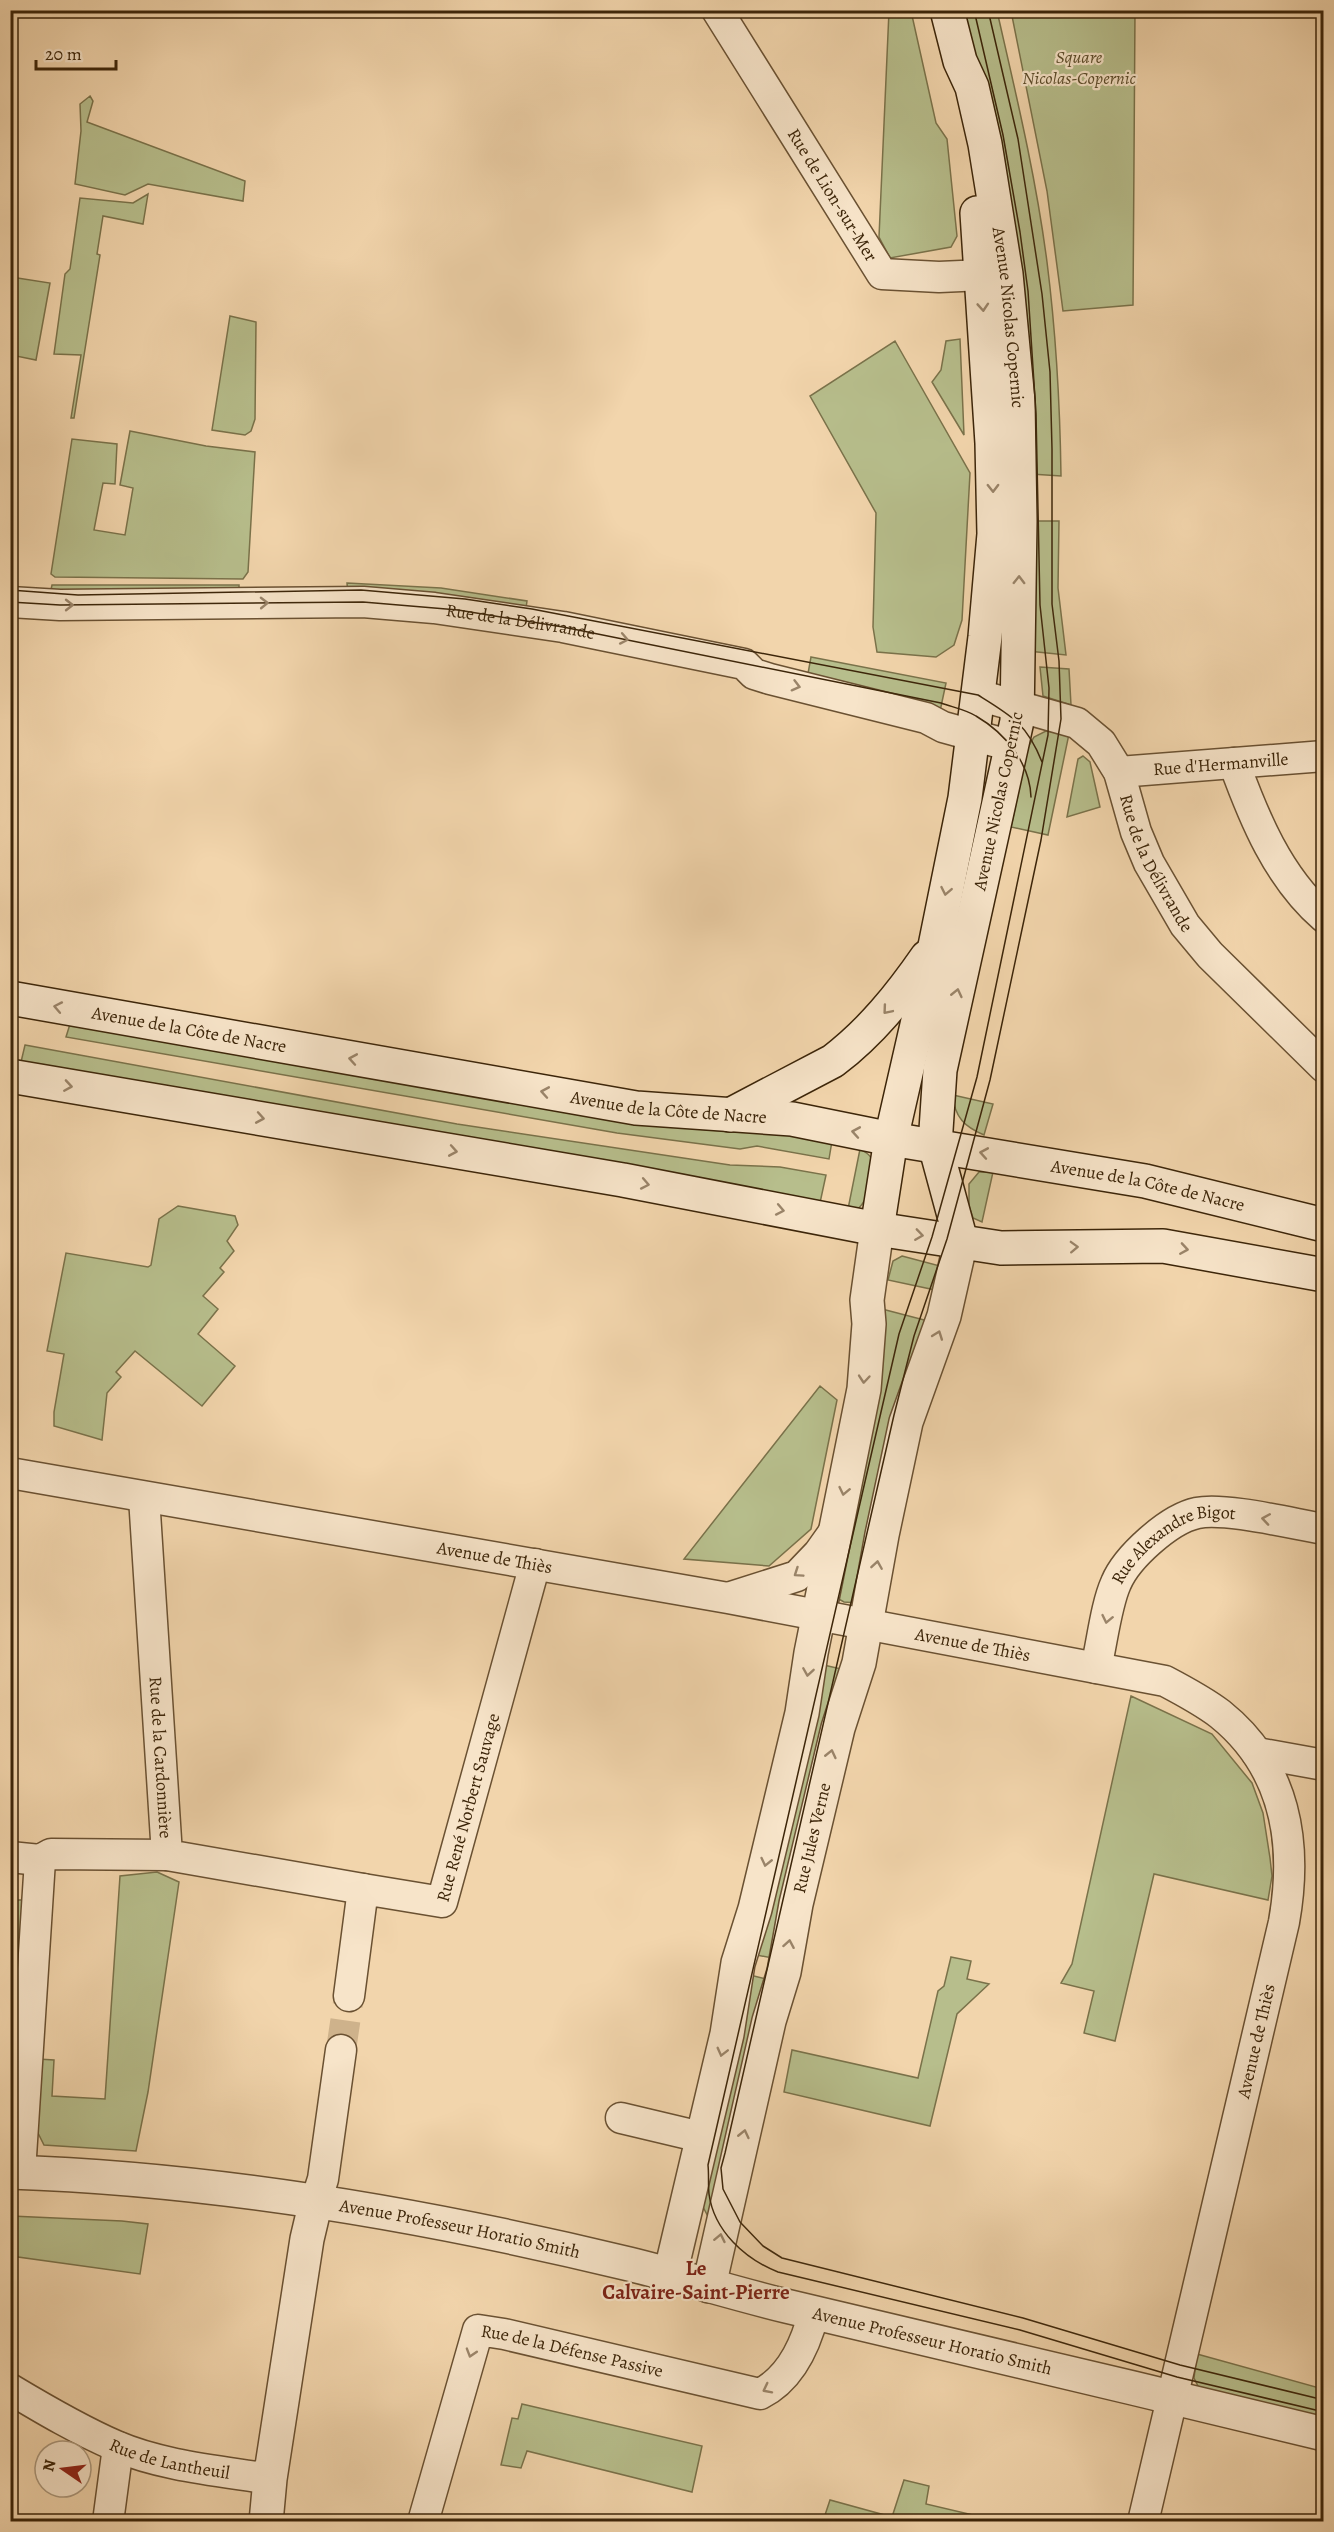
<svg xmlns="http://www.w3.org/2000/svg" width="1334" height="2532" viewBox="0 0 1334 2532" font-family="Alegreya,serif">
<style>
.green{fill:#b7be8c;stroke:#7a724a;stroke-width:1.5}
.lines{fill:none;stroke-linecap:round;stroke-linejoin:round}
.minor-tunnel{stroke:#ceb28b;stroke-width:30;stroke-dasharray:30 15;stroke-linecap:butt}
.minor-casing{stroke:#6a5132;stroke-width:33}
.tertiary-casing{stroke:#6a5132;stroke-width:36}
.secondary-casing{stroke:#3c2509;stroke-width:36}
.minor{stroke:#f7e4c9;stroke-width:30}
.tertiary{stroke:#f7e4c9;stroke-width:33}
.secondary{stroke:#f7e4c9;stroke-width:33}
.tram{stroke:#3c2509;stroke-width:1.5}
.oneway{stroke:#9a8469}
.labels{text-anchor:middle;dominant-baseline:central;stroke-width:4.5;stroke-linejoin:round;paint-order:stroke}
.park-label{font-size:18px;font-style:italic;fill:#5b4b2a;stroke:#f7e4c9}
.street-label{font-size:18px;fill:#3c2509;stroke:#f7e4c9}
.quarter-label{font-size:21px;font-weight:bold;fill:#7a1f14;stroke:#f7e4c9}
</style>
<rect width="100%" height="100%" fill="#f2d5ac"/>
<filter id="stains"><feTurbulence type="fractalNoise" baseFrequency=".00333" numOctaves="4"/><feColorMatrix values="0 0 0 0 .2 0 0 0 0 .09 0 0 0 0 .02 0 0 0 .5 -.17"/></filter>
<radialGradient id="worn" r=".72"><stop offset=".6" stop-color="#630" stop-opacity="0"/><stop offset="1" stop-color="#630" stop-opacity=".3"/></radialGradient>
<path class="green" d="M 889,11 L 911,11 L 936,123 L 947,139 L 957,236 L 951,247 L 890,258 L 879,237 Z
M 964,11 L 997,11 C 1016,94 1036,177 1047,262 C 1056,333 1060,404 1061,476 L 1031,474 Z
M 1011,11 L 1135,11 L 1133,305 L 1063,311 L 1047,191 Z
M 90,96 L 93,101 L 87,122 L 245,181 L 243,201 L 148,184 L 125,195 L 75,184 L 81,131 L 80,104 Z
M 148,194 L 143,224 L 103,216 L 97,254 L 100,255 L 74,418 L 71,418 L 81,355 L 54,354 L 65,274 L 70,269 L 80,198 L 133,203 Z
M 11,277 L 50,283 L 36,360 L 11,355 Z
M 230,316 L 256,322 L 255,419 L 251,431 L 245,435 L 212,430 Z
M 960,339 L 964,435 L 932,382 L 941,370 L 946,341 Z
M 895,341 L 970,473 L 962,620 L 954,645 L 936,657 L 877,652 L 873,627 L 876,513 L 810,396 Z
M 130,431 L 206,446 L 255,452 L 248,572 L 243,579 L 55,577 L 51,574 L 72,439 L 117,444 L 115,484 L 103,483 L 94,530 L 125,535 L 133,488 L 120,485 Z
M 1032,521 L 1059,521 L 1058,588 L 1066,655 L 1028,651 Z
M 347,583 L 441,588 L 527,601 L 525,615 L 348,595 Z
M 52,585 L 239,585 L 239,597 L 49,599 Z
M 811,657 L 946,683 L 939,716 L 807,679 Z
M 1040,667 L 1069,669 L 1071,705 L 1043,696 Z
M 1046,731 L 1069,734 L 1048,835 L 1011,827 L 1028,747 L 1034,737 Z
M 1083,756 L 1090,762 L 1100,807 L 1067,817 L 1078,759 Z
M 70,1024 L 698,1129 C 743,1133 788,1132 832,1141 L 829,1159 L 757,1146 L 740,1149 L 617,1133 L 66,1037 Z
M 25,1045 L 457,1124 L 730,1165 L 780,1167 L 826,1175 L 820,1203 L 413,1128 L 21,1062 Z
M 953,1095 L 993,1104 L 984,1135 C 965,1127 954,1117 953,1095 Z
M 860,1149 C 864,1152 869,1153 871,1158 C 879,1172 868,1199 858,1209 L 848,1209 Z
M 979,1172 L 993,1172 L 982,1222 L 973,1218 L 969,1206 L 969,1184 Z
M 178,1206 L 235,1216 L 238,1225 L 227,1241 L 234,1251 L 220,1268 L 224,1272 L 203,1296 L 218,1309 L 198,1334 L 235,1366 L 202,1406 L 135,1351 L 116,1372 L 121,1377 L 107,1393 L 102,1440 L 54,1426 L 54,1412 L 64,1354 L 47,1351 L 66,1253 L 148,1267 L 151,1265 L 159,1219 Z
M 902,1256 L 940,1266 L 940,1291 L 888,1280 L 893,1261 Z
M 882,1309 L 932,1322 L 857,1603 L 844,1602 L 835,1597 Z
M 820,1386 L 837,1400 L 811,1529 L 769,1566 L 684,1559 Z
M 815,1663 L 850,1671 L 783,1960 L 746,1953 Z
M 1131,1696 L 1212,1734 L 1252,1783 L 1263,1813 L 1270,1858 L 1272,1876 L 1268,1900 L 1154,1874 L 1115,2041 L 1084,2033 L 1094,1991 L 1061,1983 L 1072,1964 Z
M 157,1872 L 179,1882 L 148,2092 L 136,2151 L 44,2145 L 36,2129 L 38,2059 L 54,2060 L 52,2096 L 105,2099 L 120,1876 Z
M 11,1900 L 23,1900 L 20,1985 L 11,1986 Z
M 951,1957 L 971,1961 L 967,1979 L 989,1984 L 957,2014 L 930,2126 L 784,2092 L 792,2050 L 918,2078 L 938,1991 L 944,1986 Z
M 742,1973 L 778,1982 L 714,2228 L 702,2205 Z
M 11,2216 L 122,2221 L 148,2224 L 140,2274 L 11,2256 Z
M 1197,2354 L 1323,2389 L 1323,2418 L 1201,2392 L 1194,2378 Z
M 522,2404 L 702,2446 L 692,2492 L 527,2451 L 521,2468 L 501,2465 L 512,2418 L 518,2419 Z
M 904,2480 L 929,2486 L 926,2504 L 990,2519 L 989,2521 L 823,2521 L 830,2500 L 892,2517 Z"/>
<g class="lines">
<path class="minor-tunnel" d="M 341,2050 L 349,1996"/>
<defs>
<g id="minor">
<path id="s1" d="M 717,10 L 882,274 L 939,277 L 1006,274"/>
<path id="s2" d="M 10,602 L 60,605 L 363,602 L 434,608 L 563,627 L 744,664 L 754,674 L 770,679 L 926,718 L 943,727 L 1012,746"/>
<path id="s3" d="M 978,695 L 1077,723 L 1101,743 L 1119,772 L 1136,832 L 1149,863 L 1185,925 L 1210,955 L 1324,1067"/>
<path d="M 1234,763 C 1254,818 1278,877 1324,917"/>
<path id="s4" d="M 1119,772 L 1324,756"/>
<path id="s5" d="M 10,1473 L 728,1598 L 1165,1681 C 1184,1691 1203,1701 1220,1714 C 1286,1767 1298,1843 1284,1922 L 1143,2522"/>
<path id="s6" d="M 144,1497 L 167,1855 L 363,1889"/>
<path d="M 731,1597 L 797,1576 L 819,1553 L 836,1529"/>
<path id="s7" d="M 1096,1668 C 1102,1643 1106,1605 1116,1583 C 1127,1557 1169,1519 1197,1513 C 1225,1507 1293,1524 1324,1529"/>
<path d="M 1257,1753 L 1324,1765"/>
<path d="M 10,1857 L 40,1860"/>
<path d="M 40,1860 L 51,1854 L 167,1855"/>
<path id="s8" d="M 349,1996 L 363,1889 L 442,1902 L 535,1564"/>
<path d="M 621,2118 L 701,2137"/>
<path d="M 20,2172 L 40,1860"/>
<path d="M 316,2201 L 323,2179 L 341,2050"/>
<path id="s9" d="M 10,2389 C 45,2410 79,2430 116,2446 C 162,2466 221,2471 270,2479"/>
<path d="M 108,2522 L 118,2447"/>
<path id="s10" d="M 423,2522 L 478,2330 L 504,2334 L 760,2394 C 790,2379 806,2344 814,2312"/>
</g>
<g id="tertiary">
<path id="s11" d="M 10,2172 C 219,2179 427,2215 629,2264 C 682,2277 733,2293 786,2306 C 965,2349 1145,2390 1324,2434"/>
<path d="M 670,2275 L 727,2034 L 738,1963 L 755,1909 L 802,1713 L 811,1653 L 864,1389 L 869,1324 L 867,1300 L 877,1229"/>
<path id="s12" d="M 709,2286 L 769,2021 L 784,1972 L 796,1904 L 838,1728 L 859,1663 L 882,1535 L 906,1422 L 944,1316 L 961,1241"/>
<path d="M 266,2522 L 270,2479 L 307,2239 L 316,2201"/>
</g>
<g id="secondary">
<path id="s13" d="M 947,10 L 960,61 L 972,87 L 985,144 L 1006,274 L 1018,401 L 1020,521 L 1017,721 L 940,1070 L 935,1145 L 961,1241"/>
<path id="s14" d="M 10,998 L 636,1108 L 792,1119 L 891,1139 L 1145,1181 L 1324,1225"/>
<path d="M 10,1076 L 623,1180 L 877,1229 L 1001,1248 L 1163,1246 L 1324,1275"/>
<path d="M 730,1115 L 833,1061 C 871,1032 900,996 927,957"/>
<path d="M 877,1229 L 891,1139 L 935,946 L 965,798 L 985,637 L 994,534 L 992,443 L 977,213"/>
</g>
</defs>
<use href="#minor" class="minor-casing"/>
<use href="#tertiary" class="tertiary-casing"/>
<use href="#secondary" class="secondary-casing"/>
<use href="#minor" class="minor"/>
<use href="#tertiary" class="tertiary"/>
<use href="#secondary" class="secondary"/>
<path class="tram" d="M 974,10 L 1003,135 L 1020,232 L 1028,291 L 1036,414 L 1040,605 L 1049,688 L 1048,735 L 977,1077 L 932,1237 L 899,1334 L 881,1412 L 708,2165 C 709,2174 708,2185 709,2194 C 714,2231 745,2259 778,2272 L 1020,2330 L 1177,2377 L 1324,2412
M 988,10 L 1018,139 L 1042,294 L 1050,372 L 1052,449 L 1052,604 L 1059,661 L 1061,719 L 1041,840 L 990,1080 L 947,1239 L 914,1336 L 894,1415 L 725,2153 L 721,2168 L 723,2189 L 740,2222 L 763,2246 L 782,2258 L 1023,2318 L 1180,2365 L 1324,2400
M 10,590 L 78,595 L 361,590 L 465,599 L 532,609 L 978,695 C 1012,716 1027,724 1042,762
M 10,602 L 60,605 L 363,602 L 458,610 L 563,627 L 941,703 C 952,707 967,710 976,716 C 1005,733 1030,763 1031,797"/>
</g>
<defs><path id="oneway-chevron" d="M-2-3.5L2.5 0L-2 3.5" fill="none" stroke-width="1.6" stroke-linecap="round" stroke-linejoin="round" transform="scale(1.5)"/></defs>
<g class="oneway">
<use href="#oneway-chevron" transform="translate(983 307) rotate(86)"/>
<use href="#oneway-chevron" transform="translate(993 488) rotate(89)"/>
<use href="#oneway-chevron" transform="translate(1019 580) rotate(-89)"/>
<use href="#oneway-chevron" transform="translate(264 603) rotate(-1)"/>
<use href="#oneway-chevron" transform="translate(69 605)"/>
<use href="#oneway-chevron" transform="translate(624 639) rotate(11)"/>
<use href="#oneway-chevron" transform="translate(796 686) rotate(15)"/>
<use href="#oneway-chevron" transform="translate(946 891) rotate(101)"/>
<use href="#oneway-chevron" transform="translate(957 993) rotate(-77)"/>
<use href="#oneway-chevron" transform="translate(58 1007) rotate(-169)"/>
<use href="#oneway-chevron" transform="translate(887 1010) rotate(130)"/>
<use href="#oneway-chevron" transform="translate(353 1059) rotate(-170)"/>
<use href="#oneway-chevron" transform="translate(68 1086) rotate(9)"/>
<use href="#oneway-chevron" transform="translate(545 1092) rotate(-170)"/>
<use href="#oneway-chevron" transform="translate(260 1118) rotate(10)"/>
<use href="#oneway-chevron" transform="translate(856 1132) rotate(-170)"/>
<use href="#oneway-chevron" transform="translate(453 1151) rotate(10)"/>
<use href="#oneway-chevron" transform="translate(984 1153) rotate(-170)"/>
<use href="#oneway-chevron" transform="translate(645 1184) rotate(11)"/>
<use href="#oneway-chevron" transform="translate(780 1210) rotate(11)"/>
<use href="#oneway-chevron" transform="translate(919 1235) rotate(8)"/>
<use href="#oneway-chevron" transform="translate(1074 1247) rotate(-2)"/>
<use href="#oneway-chevron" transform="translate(1184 1249) rotate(9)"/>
<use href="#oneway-chevron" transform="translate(938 1335) rotate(-70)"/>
<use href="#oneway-chevron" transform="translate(864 1379) rotate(95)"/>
<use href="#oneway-chevron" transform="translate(844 1491) rotate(102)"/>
<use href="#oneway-chevron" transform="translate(1266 1519) rotate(-171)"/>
<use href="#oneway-chevron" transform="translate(877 1565) rotate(-81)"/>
<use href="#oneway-chevron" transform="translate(798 1573) rotate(146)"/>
<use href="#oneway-chevron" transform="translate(1107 1619) rotate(102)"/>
<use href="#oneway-chevron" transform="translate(808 1672) rotate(99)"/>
<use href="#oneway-chevron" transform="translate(831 1754) rotate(-77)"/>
<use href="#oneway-chevron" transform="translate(766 1862) rotate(103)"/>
<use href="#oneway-chevron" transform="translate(789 1944) rotate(-80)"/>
<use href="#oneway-chevron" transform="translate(722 2052) rotate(104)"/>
<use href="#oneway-chevron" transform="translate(744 2134) rotate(-77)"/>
<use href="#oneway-chevron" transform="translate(720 2238) rotate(-78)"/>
<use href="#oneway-chevron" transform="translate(471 2353) rotate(107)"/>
<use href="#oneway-chevron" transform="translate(767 2389) rotate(153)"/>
</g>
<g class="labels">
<g class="park-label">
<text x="1079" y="57">Square<tspan x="1079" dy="21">Nicolas-Copernic</tspan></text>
</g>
<g class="street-label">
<text stroke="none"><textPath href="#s1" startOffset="218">Rue de Lion-sur-Mer</textPath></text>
<text stroke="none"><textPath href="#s13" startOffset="315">Avenue Nicolas Copernic</textPath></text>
<text stroke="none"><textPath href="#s2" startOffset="512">Rue de la Délivrande</textPath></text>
<text stroke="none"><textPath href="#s4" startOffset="102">Rue d'Hermanville</textPath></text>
<text transform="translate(998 801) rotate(-78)">Avenue Nicolas Copernic</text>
<text stroke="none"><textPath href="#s3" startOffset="267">Rue de la Délivrande</textPath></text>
<text stroke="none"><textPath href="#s14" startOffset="182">Avenue de la Côte de Nacre</textPath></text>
<text stroke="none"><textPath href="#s14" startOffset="668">Avenue de la Côte de Nacre</textPath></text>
<text stroke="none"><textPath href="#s14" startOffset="1154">Avenue de la Côte de Nacre</textPath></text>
<text stroke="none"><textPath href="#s7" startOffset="162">Rue Alexandre Bigot</textPath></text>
<text stroke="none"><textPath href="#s5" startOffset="492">Avenue de Thiès</textPath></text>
<text stroke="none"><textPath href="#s5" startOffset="978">Avenue de Thiès</textPath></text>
<text stroke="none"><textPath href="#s6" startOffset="261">Rue de la Cardonnière</textPath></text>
<text stroke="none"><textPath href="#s8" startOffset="286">Rue René Norbert Sauvage</textPath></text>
<text stroke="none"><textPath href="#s12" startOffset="460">Rue Jules Verne</textPath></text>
<text transform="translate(1256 2041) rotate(-77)">Avenue de Thiès</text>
<text stroke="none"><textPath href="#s11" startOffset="454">Avenue Professeur Horatio Smith</textPath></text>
<text stroke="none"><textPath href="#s11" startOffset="940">Avenue Professeur Horatio Smith</textPath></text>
<text stroke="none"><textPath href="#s10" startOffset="296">Rue de la Défense Passive</textPath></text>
<text stroke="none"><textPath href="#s9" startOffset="176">Rue de Lantheuil</textPath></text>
</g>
<g class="quarter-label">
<text x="696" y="2268">Le<tspan x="696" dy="24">Calvaire-Saint-Pierre</tspan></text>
</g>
</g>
<rect width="1334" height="2532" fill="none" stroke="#f2d5ac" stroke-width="36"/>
<rect x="12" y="12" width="1310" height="2508" fill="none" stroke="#3c2509" stroke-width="3"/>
<rect x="18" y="18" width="1298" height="2496" fill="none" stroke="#3c2509" stroke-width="1.5"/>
<g transform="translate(63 2469) rotate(284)"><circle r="28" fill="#f7e4c9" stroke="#ac987c" stroke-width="1.5"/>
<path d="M0-4.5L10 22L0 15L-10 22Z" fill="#8f2418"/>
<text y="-9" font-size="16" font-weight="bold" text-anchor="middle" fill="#3c2509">N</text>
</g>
<path d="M36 60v9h80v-9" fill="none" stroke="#3c2509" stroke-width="3"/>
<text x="45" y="60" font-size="18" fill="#3c2509" stroke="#f7e4c9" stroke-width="4.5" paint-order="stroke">20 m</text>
<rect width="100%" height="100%" filter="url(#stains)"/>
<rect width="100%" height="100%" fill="url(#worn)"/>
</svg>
